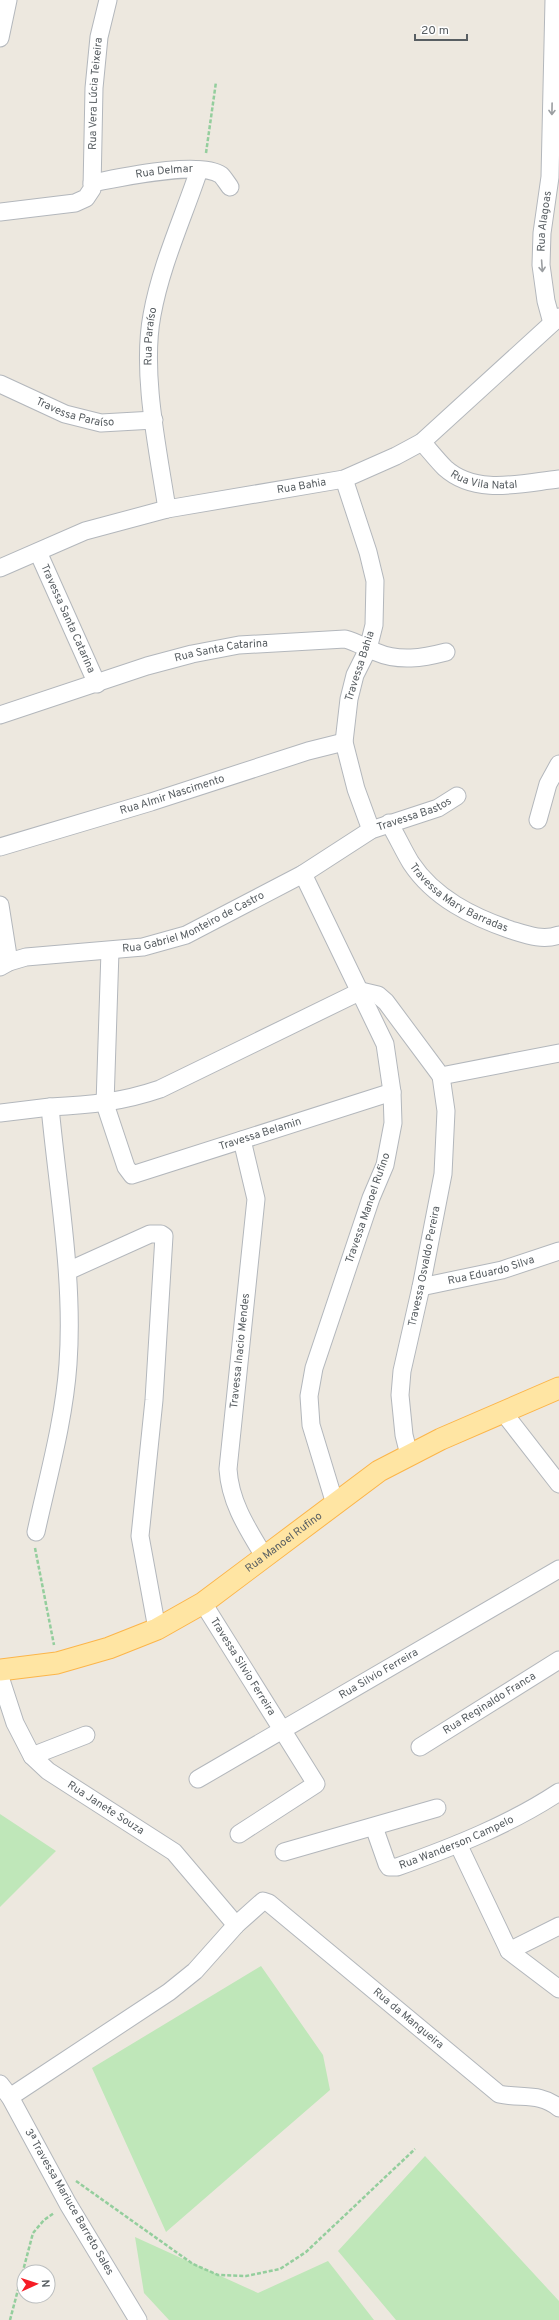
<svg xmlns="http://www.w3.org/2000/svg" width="559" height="2320" viewBox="0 0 559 2320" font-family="Overpass,sans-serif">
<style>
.green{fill:#bfe7b9}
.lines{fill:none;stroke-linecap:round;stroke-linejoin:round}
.minor-casing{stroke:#b3b7bc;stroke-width:19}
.major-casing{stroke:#fcb549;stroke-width:23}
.path{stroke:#94ce9d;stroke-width:2.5;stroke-dasharray:4 2;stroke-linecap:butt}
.minor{stroke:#fff;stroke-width:17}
.major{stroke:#ffe5a3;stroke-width:21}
.oneway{stroke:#9b9ea1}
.labels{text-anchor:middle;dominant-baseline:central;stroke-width:3;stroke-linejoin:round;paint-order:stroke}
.street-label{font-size:11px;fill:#585e62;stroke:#fff}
</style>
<rect width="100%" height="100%" fill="#ede8df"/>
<path class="green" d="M 0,1814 L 56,1851 L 0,1907 Z
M 261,1966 L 323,2055 L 330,2090 L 166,2232 L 92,2068 Z
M 425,2156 L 559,2301 L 559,2320 L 396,2320 L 338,2251 Z
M 135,2237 L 258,2293 L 328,2261 L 374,2320 L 169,2320 L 144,2293 Z"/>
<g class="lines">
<defs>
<g id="minor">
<path d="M 0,38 L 8,0"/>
<path id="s1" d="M 92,183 C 119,178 199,160 221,175 C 224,178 227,183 230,187"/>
<path id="s2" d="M 0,212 L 75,203 L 86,198 L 92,189 L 94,88 L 99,37 L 108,0"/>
<path id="s3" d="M 552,323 L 546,301 L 541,265 L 542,233 L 550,177 L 554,0"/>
<path id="s4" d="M 0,384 L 65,414 L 101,423 L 154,420"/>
<path id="s5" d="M 422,442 C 430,451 437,460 445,468 C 476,496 522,483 559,479"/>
<path d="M 344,479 L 368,552 L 375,581 L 374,625 L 368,649 L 355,675 L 349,699 L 344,742 L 356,789 L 371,830"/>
<path id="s6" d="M 167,509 C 158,450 141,373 152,315 C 161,265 183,218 199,170"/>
<path id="s7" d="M 38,552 L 97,684"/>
<path id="s8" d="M 0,568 L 85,531 L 167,509 L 344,479 L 396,456 L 422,442 L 559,317"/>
<path id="s9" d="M 0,715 L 147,666 L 192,654 L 239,645 L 345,639 C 357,642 365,648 376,652 C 399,662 423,658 446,652"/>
<path d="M 538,820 L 548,784 L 559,764"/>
<path id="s10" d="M 389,823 C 397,836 403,850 411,863 C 434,898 473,917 511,930 C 527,935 543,941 559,935"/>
<path id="s11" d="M 0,847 L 151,802 L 308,751 L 344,742"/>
<path d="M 303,874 L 385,1044 L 392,1092 L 393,1123 L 385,1165 L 371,1198 L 314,1368 L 309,1396 L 311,1425 L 335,1504"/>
<path d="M 0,905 L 9,962"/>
<path id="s12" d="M 110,951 L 105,1104 L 126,1167 L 132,1175 L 392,1092"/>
<path id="s13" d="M 0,967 L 9,962 L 26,957 L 143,947 L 186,935 L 303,874 L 371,830 L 438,808 L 457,796"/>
<path d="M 0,1113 L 50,1107"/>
<path d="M 242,1140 L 256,1199 L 228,1469 C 230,1502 247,1528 264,1556"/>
<path d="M 68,1271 L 150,1234 L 161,1234 L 164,1236 L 154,1400 L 140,1536 L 157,1629"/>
<path id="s14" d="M 421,1287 L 502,1270 L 559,1251"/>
<path d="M 503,1412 L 559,1484"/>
<path id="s15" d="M 409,1455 L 404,1435 L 400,1395 L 402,1371 L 421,1287 L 443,1174 L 446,1111 L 441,1076"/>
<path d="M 36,1532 C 48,1477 64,1421 68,1364 C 74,1279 58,1192 50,1107 C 90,1105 122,1102 160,1089 L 361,991 L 378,995 L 386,1002 L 441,1076 L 559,1053"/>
<path id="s16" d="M 203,1603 L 316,1784 L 239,1834"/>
<path id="s17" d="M 0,1677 L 15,1723 L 32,1756 L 48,1771 L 174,1852 L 236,1925"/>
<path id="s18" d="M 420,1747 L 559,1660"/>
<path d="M 32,1756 L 86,1735"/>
<path id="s19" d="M 198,1779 L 559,1569"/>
<path id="s20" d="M 374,1827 L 387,1864 L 389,1867 L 397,1867 C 453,1847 509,1825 559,1792"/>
<path d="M 458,1844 L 509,1951 L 559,1989"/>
<path d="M 284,1852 L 437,1808"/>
<path d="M 509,1951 L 559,1926"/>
<path d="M 0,2084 L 10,2097 L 68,2204 L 138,2320"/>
<path id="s21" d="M 10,2097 L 169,1992 L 195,1971 L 236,1925 L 263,1901 L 269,1903 L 499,2094 C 521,2099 540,2092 559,2108"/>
</g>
<g id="major">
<path id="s22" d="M 0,1670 L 57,1663 L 109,1648 L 157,1629 L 203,1603 L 379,1471 L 441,1439 L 559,1388"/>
</g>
</defs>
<use href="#minor" class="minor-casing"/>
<use href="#major" class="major-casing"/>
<path class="path" d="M 206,153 L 216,82
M 35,1548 L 54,1645
M 76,2181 L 193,2264 L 218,2275 L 246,2276 L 280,2269 L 306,2252 L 415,2149
M 10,2320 L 33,2233 L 44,2220 L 54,2213"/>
<use href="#minor" class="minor"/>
<use href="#major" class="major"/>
</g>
<defs><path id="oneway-shaft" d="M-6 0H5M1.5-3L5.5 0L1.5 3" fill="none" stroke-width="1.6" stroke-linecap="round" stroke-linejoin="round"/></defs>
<g class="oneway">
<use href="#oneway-shaft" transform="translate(552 109) rotate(91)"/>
<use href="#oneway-shaft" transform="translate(542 266) rotate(86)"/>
</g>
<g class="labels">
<g class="street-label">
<text stroke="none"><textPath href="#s2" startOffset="194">Rua Vera Lúcia Teixeira</textPath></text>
<text stroke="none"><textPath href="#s1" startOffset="73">Rua Delmar</textPath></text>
<text stroke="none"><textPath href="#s3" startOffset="103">Rua Alagoas</textPath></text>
<text stroke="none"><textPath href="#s6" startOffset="174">Rua Paraíso</textPath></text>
<text stroke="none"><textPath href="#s4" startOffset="81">Travessa Paraíso</textPath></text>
<text stroke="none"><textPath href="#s5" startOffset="77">Rua Vila Natal</textPath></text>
<text stroke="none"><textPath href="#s8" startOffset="314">Rua Bahia</textPath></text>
<text stroke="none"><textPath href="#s7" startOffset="73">Travessa Santa Catarina</textPath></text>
<text stroke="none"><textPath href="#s9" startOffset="231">Rua Santa Catarina</textPath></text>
<text transform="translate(360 666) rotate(-72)">Travessa Bahia</text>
<text stroke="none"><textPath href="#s11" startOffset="180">Rua Almir Nascimento</textPath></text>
<text stroke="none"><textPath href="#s13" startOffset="449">Travessa Bastos</textPath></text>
<text stroke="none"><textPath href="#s10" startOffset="106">Travessa Mary Barradas</textPath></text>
<text stroke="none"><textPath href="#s13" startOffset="201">Rua Gabriel Monteiro de Castro</textPath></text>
<text stroke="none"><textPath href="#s12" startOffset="364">Travessa Belamin</textPath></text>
<text transform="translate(368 1208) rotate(-71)">Travessa Manoel Rufino</text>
<text stroke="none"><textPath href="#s15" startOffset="192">Travessa Osvaldo Pereira</textPath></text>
<text stroke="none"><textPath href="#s14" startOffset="72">Rua Eduardo Silva</textPath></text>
<text transform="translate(240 1351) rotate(-84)">Travessa Inacio Mendes</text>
<text stroke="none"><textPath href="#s22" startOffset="317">Rua Manoel Rufino</textPath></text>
<text stroke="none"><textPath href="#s16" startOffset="75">Travessa Silvio Ferreira</textPath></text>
<text stroke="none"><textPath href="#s19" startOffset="209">Rua Silvio Ferreira</textPath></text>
<text stroke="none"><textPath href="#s18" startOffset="82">Rua Reginaldo Franca</textPath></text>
<text stroke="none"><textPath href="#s17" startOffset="176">Rua Janete Souza</textPath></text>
<text stroke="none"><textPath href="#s20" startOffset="115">Rua Wanderson Campelo</textPath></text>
<text stroke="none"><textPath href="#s21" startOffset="509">Rua da Mangueira</textPath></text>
<text transform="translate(69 2202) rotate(60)">3ª Travessa Mariuce Barreto Sales</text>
</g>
</g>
<g transform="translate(36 2284) rotate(87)"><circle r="19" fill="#ffffff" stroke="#bcbfc0"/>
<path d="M0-3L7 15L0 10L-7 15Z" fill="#f61c25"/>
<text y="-6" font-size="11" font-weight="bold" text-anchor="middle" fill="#585e62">N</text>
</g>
<path d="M415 34v6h52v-6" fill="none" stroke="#585e62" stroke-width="2"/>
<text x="421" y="34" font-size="12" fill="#585e62" stroke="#ffffff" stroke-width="3" paint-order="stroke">20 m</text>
</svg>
